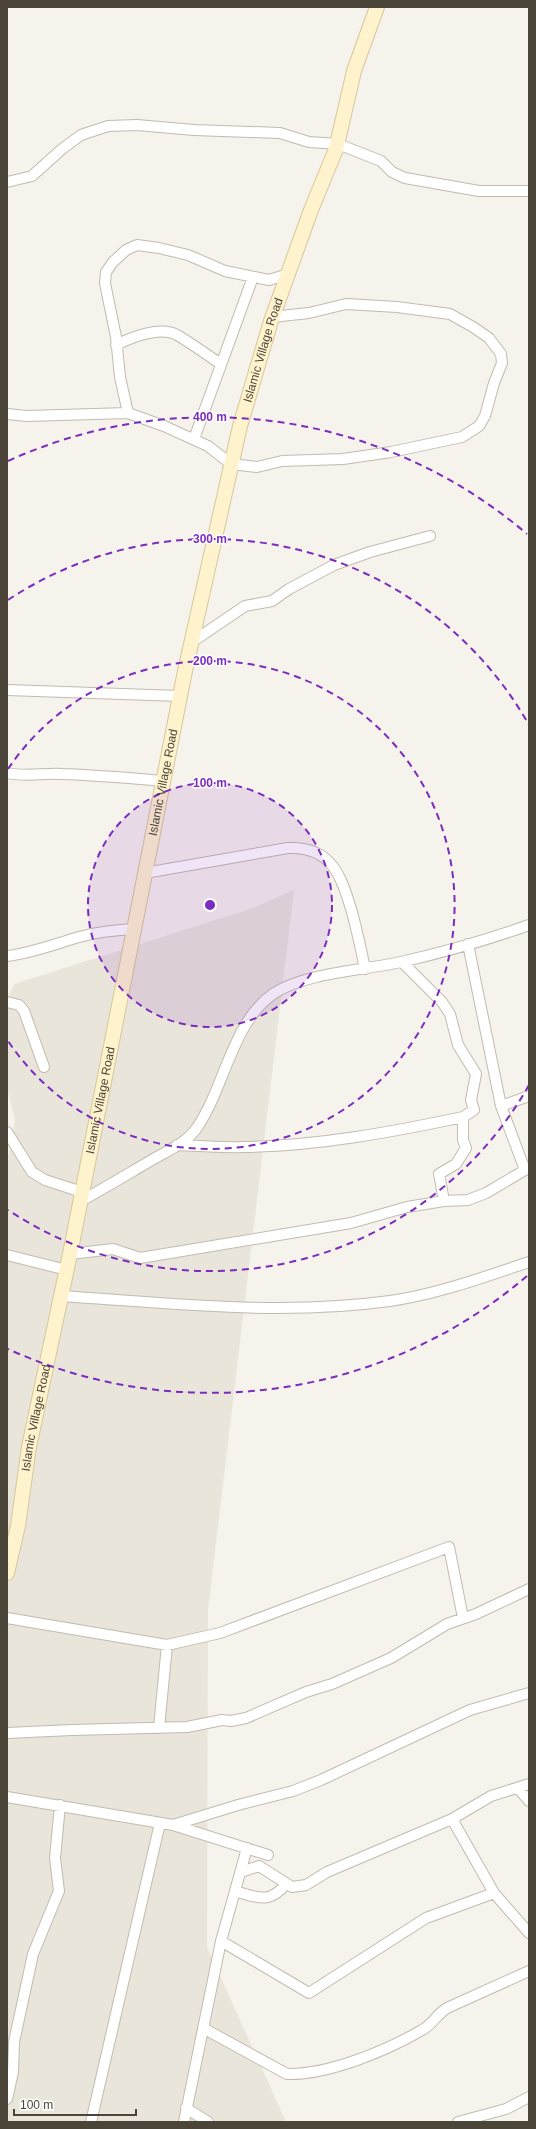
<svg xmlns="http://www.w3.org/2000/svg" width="536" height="2129" viewBox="0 0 536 2129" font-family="Arial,sans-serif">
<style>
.residential{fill:#eae5da}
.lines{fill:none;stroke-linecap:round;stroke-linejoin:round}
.street-casing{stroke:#c2bbae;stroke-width:12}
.secondary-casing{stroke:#d6c79b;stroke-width:16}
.street{stroke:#fff;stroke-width:10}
.secondary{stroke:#fff3cd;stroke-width:14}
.ring{fill:none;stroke:#7b2cbf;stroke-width:2;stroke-dasharray:7 5}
.labels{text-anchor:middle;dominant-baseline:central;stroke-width:3;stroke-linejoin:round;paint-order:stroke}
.street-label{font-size:12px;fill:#4b4439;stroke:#fff}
.centre{fill:#7b2cbf;stroke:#fff;stroke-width:2}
.ring-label{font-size:12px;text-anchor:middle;font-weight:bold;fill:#7b2cbf;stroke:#fff;stroke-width:3;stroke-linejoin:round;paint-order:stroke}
</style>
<rect width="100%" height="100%" fill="#f6f3ec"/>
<path class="residential" d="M 294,890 L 208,1610 L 207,1947 L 286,2122 L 7,2122 L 7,1167 L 15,1120 L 7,1089 L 7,1001 L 14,984 L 253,908 Z"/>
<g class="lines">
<defs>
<path id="street" d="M 7,182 L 32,176 L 62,149 L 81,135 L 108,126 L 137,125 L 194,130 L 280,133 L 309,142 L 338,144 L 381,161 L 392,172 L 405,178 L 479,191 L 529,191
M 116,345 C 132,337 160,326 177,335 C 191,343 207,355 221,364
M 128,413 L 120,377 L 116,337 L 105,283 L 106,272 L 113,262 L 126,250 L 137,245 L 159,248 L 188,255 L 225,271 L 269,280 L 288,274
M 7,414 L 27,416 L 128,413 L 164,426 L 208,446 L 231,464 L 257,467 L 282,461 L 343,459 L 391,452 L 462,437 L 479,426 L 485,416 L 494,383 L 502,363 L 501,354 L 489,338 L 473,327 L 450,314 L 397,307 L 346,304 L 309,313 L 272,317
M 194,439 L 253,277
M 192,642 L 245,606 L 272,601 L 289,589 L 334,565 L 370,552 L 430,536
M 7,690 L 180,696
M 7,773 C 25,777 43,773 62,774 C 96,775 129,778 163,781
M 145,873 L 288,848 C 332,846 341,876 352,912 C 357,931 361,949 365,969
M 468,944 L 501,1106 L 529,1096
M 7,956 C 32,953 55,944 79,937 C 97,932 115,930 133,929
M 7,1002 L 19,1005 L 24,1011 L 44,1067
M 7,1132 L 32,1172 L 45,1180 L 82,1192
M 177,1145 C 199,1146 221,1148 244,1147 C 317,1146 392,1132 463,1117
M 444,1201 L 468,1200 L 486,1193 L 525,1170 L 501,1106
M 79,1202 C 103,1189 126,1175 150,1161 C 165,1152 185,1144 196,1129 C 224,1090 232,1022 273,994 C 303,973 365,970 401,962 C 445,952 487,940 529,925
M 70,1254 L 113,1249 L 140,1258 L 146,1257 L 351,1223 L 407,1207 L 444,1201 L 439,1174 L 456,1164 L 466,1148 L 463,1140 L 463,1117 L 474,1110 L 471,1100 L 476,1074 L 458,1045 L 450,1014 L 442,1002 L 402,962
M 7,1255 L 67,1270
M 61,1296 C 171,1303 280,1316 390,1301 C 438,1294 484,1277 529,1262
M 7,1618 L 167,1645 L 220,1633 L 449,1547 L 463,1618
M 159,1728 L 167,1645
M 7,1733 L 72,1730 L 187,1727 L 222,1720 L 231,1721 L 246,1718 L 306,1692 L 332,1684 L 391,1658 L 447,1624 L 476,1614 L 529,1589
M 518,1788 L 529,1801
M 7,1797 L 173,1825 L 268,1855
M 452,1819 L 494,1893 L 529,1933
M 173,1825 L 238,1805 L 293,1791 L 321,1780 L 470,1710 L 529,1693
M 241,1872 L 259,1866 L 292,1887 L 306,1885 L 327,1872 L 452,1819 L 491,1796 L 529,1784
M 235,1891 C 258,1898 270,1904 286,1884
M 221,1941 L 309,1993 L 426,1918 L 494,1893
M 203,2028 L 287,2074 C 328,2075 386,2051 422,2030 C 432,2025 437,2014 447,2008 L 529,1971
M 7,2099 L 13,2072 L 14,2042 L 33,1954 L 59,1891 L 55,1858 L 60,1805
M 186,2108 L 208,2122
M 91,2122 L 160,1823
M 184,2122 L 221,1941 L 247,1848
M 458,2122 L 506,2109 L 529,2097"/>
<g id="secondary">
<path id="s1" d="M 7,1573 L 18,1526 L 29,1447 L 70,1254 L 185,671 L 240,426 L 271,321 L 311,210 L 336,149 L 354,71 L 377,7"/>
</g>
</defs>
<use href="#street" class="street-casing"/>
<use href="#secondary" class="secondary-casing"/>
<use href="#street" class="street"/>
<use href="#secondary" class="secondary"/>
</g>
<circle cx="210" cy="905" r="122" fill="#7b2cbf" fill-opacity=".12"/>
<g class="ring">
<circle cx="210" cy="905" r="122"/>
<path d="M8 769A244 244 0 1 1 8 1041"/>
<path d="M529 1085A366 366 0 0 1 8 1210M8 600A366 366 0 0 1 529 725"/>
<path d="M527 1276A488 488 0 0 1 8 1349M8 461A488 488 0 0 1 527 534"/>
</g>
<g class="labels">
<g class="street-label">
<text stroke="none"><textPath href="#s1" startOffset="1250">Islamic Village Road</textPath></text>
<text stroke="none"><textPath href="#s1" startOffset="806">Islamic Village Road</textPath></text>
<text stroke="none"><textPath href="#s1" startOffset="482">Islamic Village Road</textPath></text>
<text stroke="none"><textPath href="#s1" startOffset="158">Islamic Village Road</textPath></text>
</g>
</g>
<circle cx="210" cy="905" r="6" class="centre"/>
<g class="ring-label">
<text x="210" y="421">400 m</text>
<text x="210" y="543">300 m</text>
<text x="210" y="665">200 m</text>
<text x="210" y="787">100 m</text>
</g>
<rect width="536" height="2129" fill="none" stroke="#4b4439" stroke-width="16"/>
<path d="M14 2109v6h122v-6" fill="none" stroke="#4b4439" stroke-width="2"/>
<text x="20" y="2109" font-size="12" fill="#4b4439" stroke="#ffffff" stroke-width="3" paint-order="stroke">100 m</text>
</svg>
